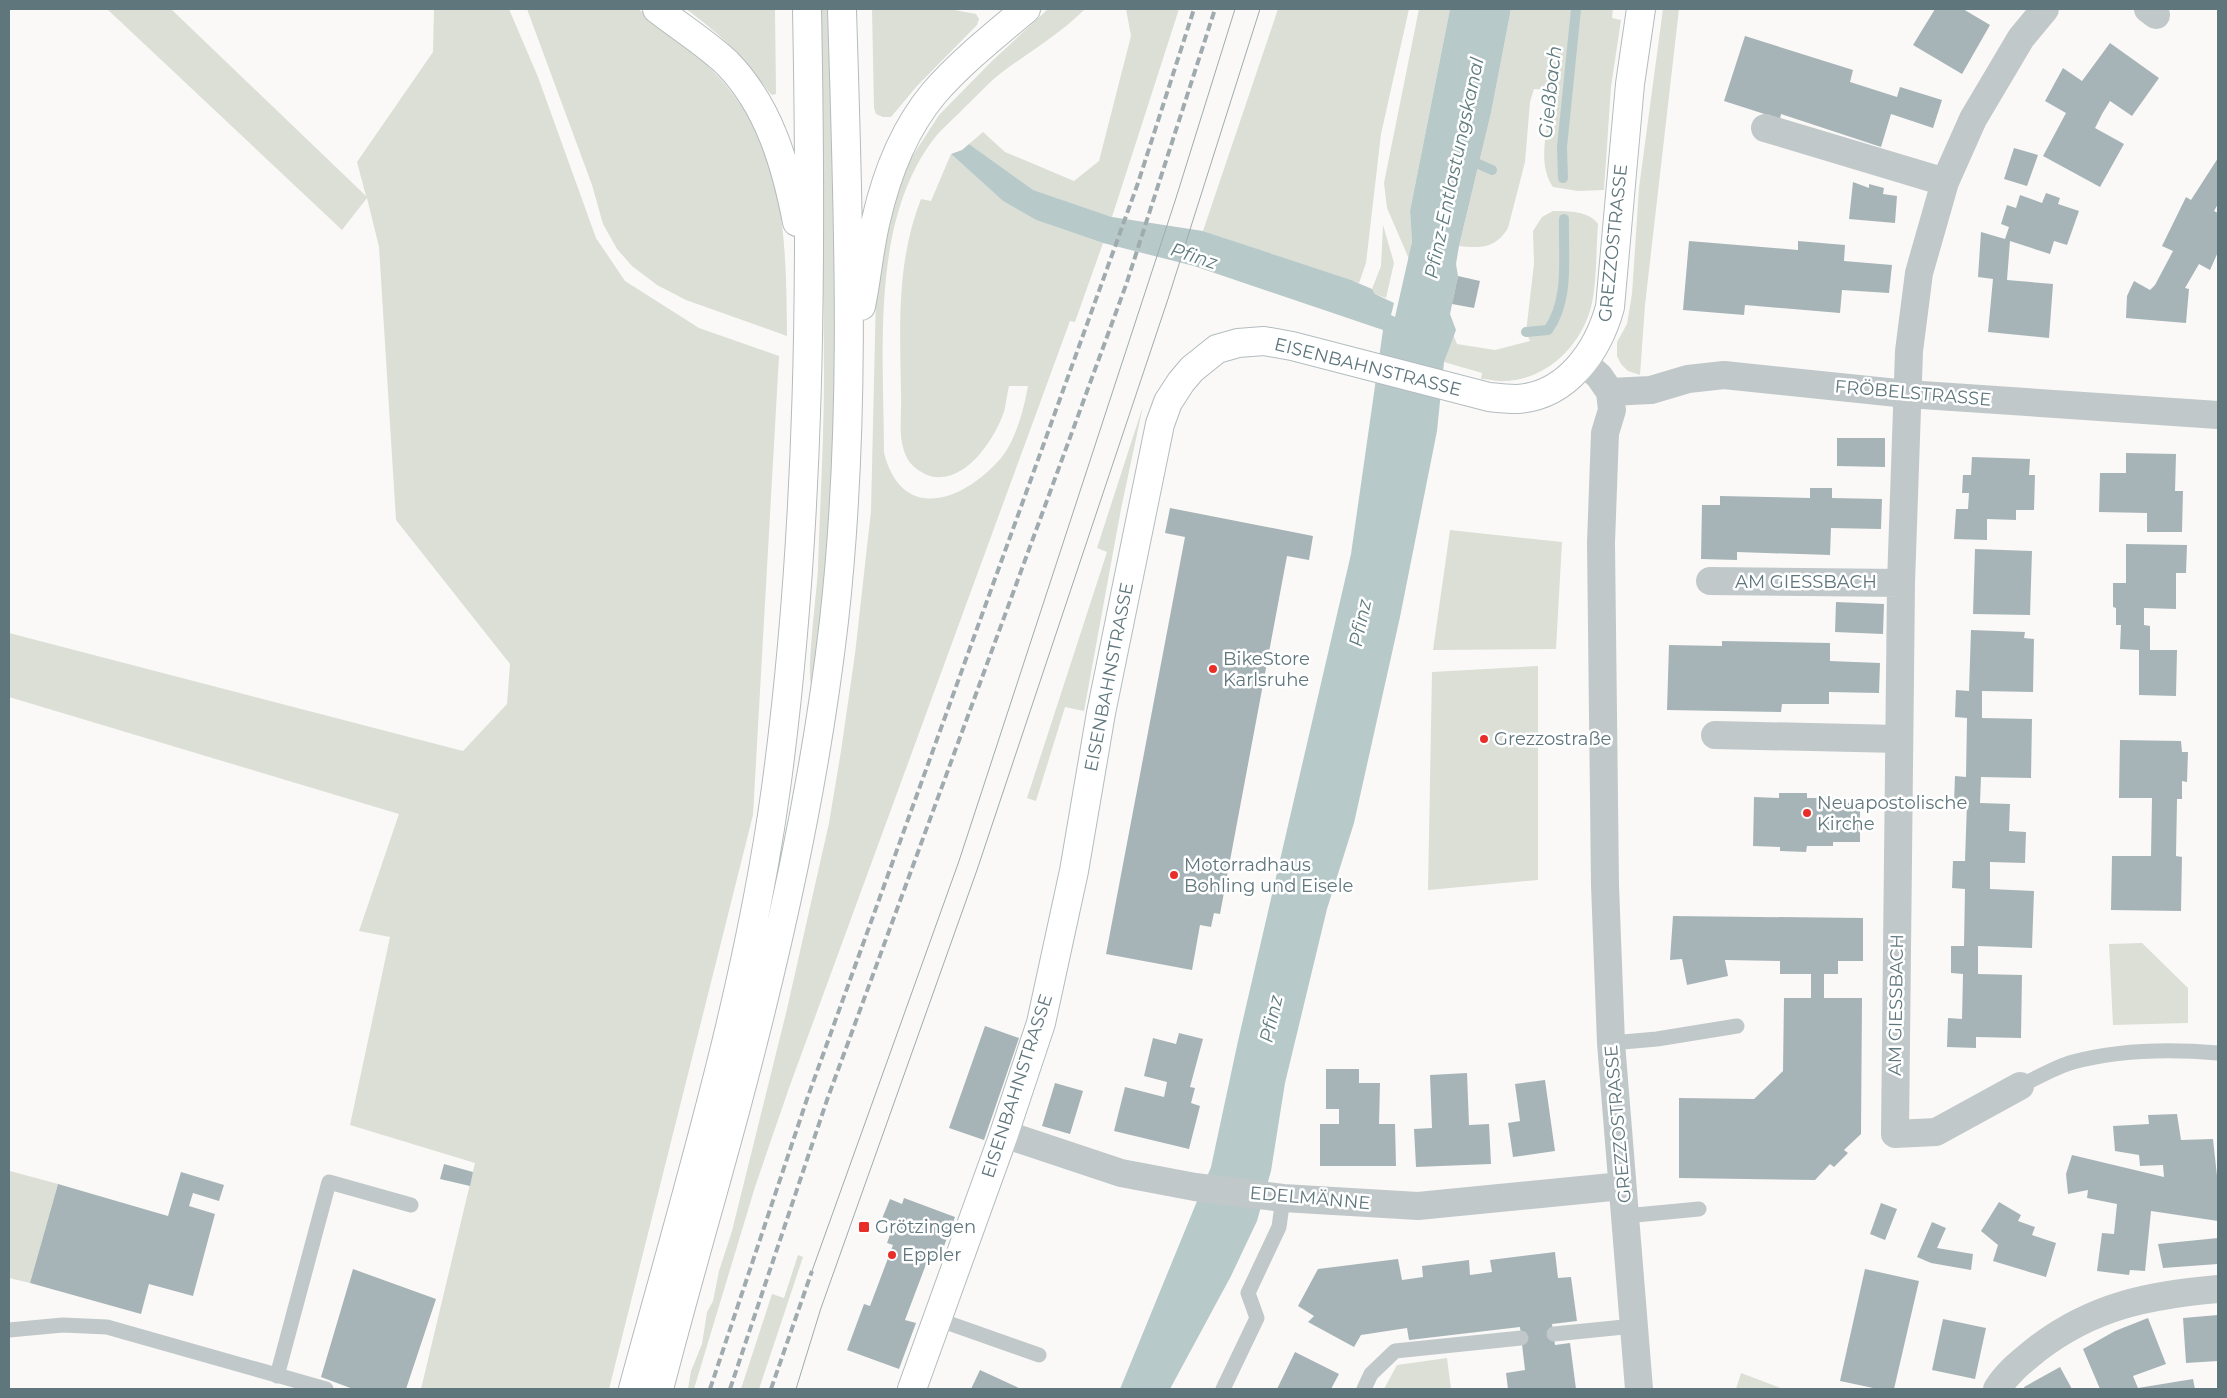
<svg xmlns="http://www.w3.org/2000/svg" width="2227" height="1398" viewBox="0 0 2227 1398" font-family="Montserrat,sans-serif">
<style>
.green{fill:#dbdfd6}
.water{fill:#b8c9ca}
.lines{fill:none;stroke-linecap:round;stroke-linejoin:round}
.stream{stroke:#b8c9ca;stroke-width:10}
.building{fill:#a7b4b7}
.secondary-casing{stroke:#b3bcbf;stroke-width:30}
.highway-casing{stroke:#b4bbbd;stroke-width:30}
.lane{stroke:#c1c8ca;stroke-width:15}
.street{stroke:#c1c8ca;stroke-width:28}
.secondary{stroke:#fff;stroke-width:28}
.highway{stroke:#fff;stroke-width:28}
.tram{stroke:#a0abaf;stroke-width:1}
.rail{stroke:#a0abaf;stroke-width:4;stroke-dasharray:8 4;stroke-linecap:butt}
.poi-dot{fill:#e82e29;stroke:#fff;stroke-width:2}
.labels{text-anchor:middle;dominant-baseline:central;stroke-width:5;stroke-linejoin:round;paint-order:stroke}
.street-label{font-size:18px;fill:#5f767d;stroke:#fff}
.poi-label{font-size:18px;fill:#5f767d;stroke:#fff;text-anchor:start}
.water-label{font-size:19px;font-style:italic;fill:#5f7b7d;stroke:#fff}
</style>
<rect width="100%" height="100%" fill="#faf9f7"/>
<path class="green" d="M 107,9 L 171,9 L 366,196 L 357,162 L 433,52 L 434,9 L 509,9 L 538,77 L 596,238 L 625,281 L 699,328 L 779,356 L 753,815 L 609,1389 L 421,1389 L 475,1163 L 350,1125 L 390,937 L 359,931 L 399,814 L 9,697 L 9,633 L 463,751 L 507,704 L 510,664 L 396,520 L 379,247 L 367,198 L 342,230 Z
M 527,9 C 555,9 583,9 611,9 C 618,9 630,6 637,9 C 647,13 670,34 679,41 C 784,121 786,215 787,336 L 686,300 L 657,285 L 632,266 L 617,249 L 603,224 L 592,185 Z
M 686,9 L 775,9 L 776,94 L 772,95 L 769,92 C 744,57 720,34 686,9 Z
M 816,9 L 830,9 L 837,266 L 833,527 L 812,686 C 805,679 818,584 818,567 C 820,503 824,439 824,375 C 824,253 819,131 816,9 Z
M 872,9 L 949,9 L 976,14 L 979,19 L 977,25 L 917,86 L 891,117 L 883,117 L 876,114 L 874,108 Z
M 1048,9 L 1085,9 C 1060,34 1029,52 1001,73 C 988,83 977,96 965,107 C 955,118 942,128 933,140 C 870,224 884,353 884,453 C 903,525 965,500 1001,458 C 1016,440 1024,408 1028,386 L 1009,386 C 1007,394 1006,404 1004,412 C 994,440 965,485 930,476 C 921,473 911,466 907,458 C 897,438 902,415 901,394 C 900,326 896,263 921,199 L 931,201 L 951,154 L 1003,201 L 1036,220 L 1103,243 L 1075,322 L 1070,321 L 789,1088 L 755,1187 L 694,1389 L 688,1389 L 691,1371 L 702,1344 L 707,1312 L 713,1301 L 719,1271 L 732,1231 L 787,1009 L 829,823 L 841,751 L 855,654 L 871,511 L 876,294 L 886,220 L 906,166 L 939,115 L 991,62 Z
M 1126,9 L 1179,9 L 1112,217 L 1032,190 L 969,144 L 983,132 L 1005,152 L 1074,181 L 1099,161 L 1131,36 Z
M 1278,9 L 1409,9 L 1381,134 L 1366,263 L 1359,283 L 1203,231 Z
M 1419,9 L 1450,9 L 1410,211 L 1412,242 L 1409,259 L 1387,208 L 1384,183 Z
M 1511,9 L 1613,9 L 1612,18 L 1621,20 L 1611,87 L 1604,190 L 1578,191 L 1553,187 C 1534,159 1552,122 1550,90 L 1534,89 L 1530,102 L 1525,162 L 1508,228 C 1495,249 1481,248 1459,246 L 1491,113 Z
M 1663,9 L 1679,9 L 1645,305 L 1640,375 L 1628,371 L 1621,364 L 1617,356 L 1617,342 L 1627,324 L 1632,294 L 1639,188 Z
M 1553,211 C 1569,211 1589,211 1598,224 C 1596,249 1597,288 1590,311 C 1578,349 1545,380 1504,381 C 1497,382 1489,379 1481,379 L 1482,373 L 1444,362 L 1453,334 L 1457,344 L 1495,350 L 1530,341 L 1526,332 L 1534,264 L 1533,231 L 1542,217 Z
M 1383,225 L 1394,263 L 1386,298 L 1375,294 L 1372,289 L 1381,266 Z
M 1143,406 L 1121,509 L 1084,711 L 1065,707 L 1036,801 L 1027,798 L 1107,552 L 1097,548 Z
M 1450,530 L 1562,542 L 1556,649 L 1433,650 Z
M 1538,666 L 1538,880 L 1428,890 L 1432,672 Z
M 2142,943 L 2188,988 L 2188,1023 L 2113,1025 L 2109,944 Z
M 10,1171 L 58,1184 L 30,1283 L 9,1278 Z
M 798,1255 L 803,1257 L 759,1389 L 741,1389 L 772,1294 L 784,1298 Z
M 1447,1358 L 1451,1389 L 1384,1389 L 1397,1365 Z
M 1741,1373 L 1783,1389 L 1736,1389 Z"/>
<path class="water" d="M 1450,9 L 1511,9 L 1491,113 L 1459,246 L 1456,264 L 1458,276 L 1450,314 L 1456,330 L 1444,362 L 1437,431 L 1400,617 L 1354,823 L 1327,909 L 1285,1083 L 1271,1171 L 1257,1221 L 1231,1276 L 1170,1389 L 1120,1389 L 1211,1167 L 1238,1041 L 1351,554 L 1383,330 L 1194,266 L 1103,243 L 1036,220 L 1003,201 L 951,154 L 962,150 L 969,144 L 1033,190 L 1112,217 L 1203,231 L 1351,280 L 1372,289 L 1375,294 L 1394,303 L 1391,315 L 1395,317 L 1412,242 L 1410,211 Z"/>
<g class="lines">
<path class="stream" d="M 1467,159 L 1492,170
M 1563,178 L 1562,147 L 1576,9
M 1526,332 L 1548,330 C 1570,300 1563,255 1564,219"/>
</g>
<path class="building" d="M 1935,9 L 1963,9 L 1990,25 L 1962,74 L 1913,45 Z
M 1745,36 L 1853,70 L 1850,82 L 1897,97 L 1900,87 L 1942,100 L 1933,128 L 1891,114 L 1881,147 L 1781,114 L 1780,119 L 1724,101 Z
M 2110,43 L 2159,78 L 2132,116 L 2110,101 L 2102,114 L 2095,128 L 2124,144 L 2100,187 L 2043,156 L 2066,113 L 2045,101 L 2063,68 L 2082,81 Z
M 2014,148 L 2038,155 L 2027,186 L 2004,179 Z
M 2218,158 L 2218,204 L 2214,211 L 2218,213 L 2218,252 L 2210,270 L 2199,264 L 2185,288 L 2189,289 L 2186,323 L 2126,318 L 2127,296 L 2134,281 L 2150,290 L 2155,285 L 2173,251 L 2162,246 L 2186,197 L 2191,200 Z
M 1853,182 L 1869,188 L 1869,184 L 1884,188 L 1883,194 L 1897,196 L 1895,223 L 1849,219 Z
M 2046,193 L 2060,198 L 2058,204 L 2079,211 L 2067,245 L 2054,241 L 2050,254 L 2010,241 L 2007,280 L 2053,284 L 2049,338 L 1988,332 L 1993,279 L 1978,277 L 1981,232 L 2005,239 L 2009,227 L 2001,224 L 2007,205 L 2016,208 L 2020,195 L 2042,203 Z
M 1689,241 L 1798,250 L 1798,241 L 1845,245 L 1844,261 L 1892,265 L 1889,293 L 1842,290 L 1840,313 L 1745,305 L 1744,315 L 1683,310 Z
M 1458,276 L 1480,281 L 1474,308 L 1452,304 Z
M 1837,438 L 1885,438 L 1885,467 L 1837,466 Z
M 2126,453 L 2176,454 L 2175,491 L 2183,491 L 2182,532 L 2147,532 L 2147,513 L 2099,512 L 2100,473 L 2126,473 Z
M 1972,457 L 2030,459 L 2029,475 L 2035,475 L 2034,510 L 2016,510 L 2016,520 L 1987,519 L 1987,540 L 1954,539 L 1956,509 L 1968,509 L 1969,493 L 1962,493 L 1963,475 L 1971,475 Z
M 1810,488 L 1832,488 L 1832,498 L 1882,499 L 1881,529 L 1831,528 L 1830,555 L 1737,552 L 1737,560 L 1701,559 L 1702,505 L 1720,505 L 1720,496 L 1810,498 Z
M 1170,508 L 1313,536 L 1309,560 L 1287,556 L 1220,914 L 1214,913 L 1211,927 L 1200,925 L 1192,970 L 1106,954 L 1185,537 L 1165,533 Z
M 2126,544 L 2187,545 L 2186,573 L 2176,573 L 2176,609 L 2144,608 L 2144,625 L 2150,626 L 2150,650 L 2177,650 L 2176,696 L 2139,695 L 2139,650 L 2120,649 L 2121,625 L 2116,625 L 2116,608 L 2113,607 L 2113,583 L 2126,583 Z
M 1975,549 L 2032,551 L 2030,615 L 1973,614 Z
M 1836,602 L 1884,604 L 1883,634 L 1835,632 Z
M 1971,630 L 2025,632 L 2024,638 L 2034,639 L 2033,692 L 1982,691 L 1982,718 L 2032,719 L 2031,778 L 1981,777 L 1980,803 L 2010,804 L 2009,831 L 2026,832 L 2025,863 L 1990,862 L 1990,889 L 2034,891 L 2032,948 L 1978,946 L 1978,974 L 2022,975 L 2021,1038 L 1976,1037 L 1976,1048 L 1947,1047 L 1948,1018 L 1962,1019 L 1963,974 L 1951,973 L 1951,946 L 1964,946 L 1965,889 L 1952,888 L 1953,861 L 1965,861 L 1967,802 L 1954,802 L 1955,776 L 1966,777 L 1967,718 L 1955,717 L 1956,690 L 1969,691 Z
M 1722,641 L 1830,643 L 1830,661 L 1880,663 L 1879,693 L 1829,692 L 1829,704 L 1782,704 L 1781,712 L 1667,710 L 1669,645 L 1722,646 Z
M 2120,740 L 2181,741 L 2182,752 L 2188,752 L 2187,782 L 2182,781 L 2182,799 L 2177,799 L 2176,856 L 2182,857 L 2181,911 L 2111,910 L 2112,856 L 2151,856 L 2152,798 L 2119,798 Z
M 1779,793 L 1807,793 L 1807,798 L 1834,798 L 1834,803 L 1860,803 L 1860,842 L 1833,842 L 1833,846 L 1807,846 L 1806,852 L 1780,851 L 1780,847 L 1753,846 L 1754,797 L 1779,798 Z
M 1673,916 L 1863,918 L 1863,961 L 1838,961 L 1838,974 L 1824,974 L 1824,998 L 1862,998 L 1861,1134 L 1844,1150 L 1848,1153 L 1834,1167 L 1830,1164 L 1815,1180 L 1679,1178 L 1679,1098 L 1754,1099 L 1783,1071 L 1784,998 L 1811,998 L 1811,974 L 1780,974 L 1780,961 L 1725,960 L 1728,976 L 1687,985 L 1682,959 L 1670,960 Z
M 985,1026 L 1019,1038 L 984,1140 L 949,1128 Z
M 1179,1033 L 1203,1039 L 1190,1087 L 1195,1088 L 1191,1103 L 1200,1106 L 1189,1149 L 1114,1131 L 1125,1087 L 1164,1097 L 1167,1082 L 1144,1076 L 1153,1038 L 1176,1044 Z
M 1326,1069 L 1359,1069 L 1359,1083 L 1380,1083 L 1379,1124 L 1395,1124 L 1396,1166 L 1320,1166 L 1320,1124 L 1339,1124 L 1339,1109 L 1326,1109 Z
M 1467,1073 L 1469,1125 L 1489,1124 L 1491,1164 L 1416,1167 L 1414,1129 L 1432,1128 L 1430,1075 Z
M 1545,1080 L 1555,1151 L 1513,1157 L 1508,1123 L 1520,1121 L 1515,1084 Z
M 1055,1083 L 1083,1091 L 1070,1134 L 1042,1126 Z
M 2177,1114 L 2181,1140 L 2213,1139 L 2218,1185 L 2218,1221 L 2151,1211 L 2145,1271 L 2130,1270 L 2129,1275 L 2097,1271 L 2102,1233 L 2114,1234 L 2117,1204 L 2087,1198 L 2088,1190 L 2068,1194 L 2066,1174 L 2072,1155 L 2164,1177 L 2163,1165 L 2140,1166 L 2139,1155 L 2115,1151 L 2113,1126 L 2149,1124 L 2148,1115 Z
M 444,1164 L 473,1172 L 470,1186 L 440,1179 Z
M 181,1172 L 224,1185 L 219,1201 L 193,1193 L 189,1206 L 215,1214 L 193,1296 L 149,1284 L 141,1314 L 30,1283 L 58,1184 L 168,1216 Z
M 904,1198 L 955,1217 L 938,1262 L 928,1259 L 905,1320 L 916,1323 L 899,1369 L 847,1350 L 864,1304 L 870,1306 L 893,1245 L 887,1243 L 893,1226 L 881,1221 L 890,1199 L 902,1204 Z
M 1999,1202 L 2021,1215 L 2018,1221 L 2035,1227 L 2032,1235 L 2056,1243 L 2046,1277 L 1993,1261 L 1998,1245 L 1981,1231 Z
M 1881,1203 L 1897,1209 L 1885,1240 L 1870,1234 Z
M 1932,1222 L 1946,1228 L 1937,1248 L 1973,1254 L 1971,1270 L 1931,1263 L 1917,1257 Z
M 2218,1238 L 2218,1264 L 2163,1268 L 2158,1244 Z
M 1555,1252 L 1558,1278 L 1571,1277 L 1577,1321 L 1552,1324 L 1555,1345 L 1570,1343 L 1576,1389 L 1508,1389 L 1506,1373 L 1525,1370 L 1520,1327 L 1409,1340 L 1407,1328 L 1361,1335 L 1354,1347 L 1308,1322 L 1314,1316 L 1298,1306 L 1318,1269 L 1398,1259 L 1402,1280 L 1423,1277 L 1422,1266 L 1469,1260 L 1470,1275 L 1492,1272 L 1490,1260 Z
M 353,1269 L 436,1299 L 406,1389 L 353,1389 L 321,1377 Z
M 1865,1269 L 1919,1281 L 1894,1389 L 1878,1389 L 1840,1381 Z
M 2218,1315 L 2218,1361 L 2186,1363 L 2183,1318 Z
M 2148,1318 L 2166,1364 L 2133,1376 L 2138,1388 L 2193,1379 L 2195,1389 L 2100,1389 L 2083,1349 L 2115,1331 Z
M 1943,1319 L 1986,1328 L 1975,1379 L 1932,1370 Z
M 1295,1352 L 1339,1374 L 1331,1389 L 1277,1389 Z
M 2060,1367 L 2072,1389 L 2025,1389 L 2024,1387 Z
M 980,1370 L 1021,1389 L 971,1389 Z"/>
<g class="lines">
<defs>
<path id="secondary" d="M 912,1389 L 1004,1134 L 1041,1023 L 1074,871 L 1101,713 L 1160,424 L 1168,402 L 1181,382 L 1192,369 L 1217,349 L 1238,343 L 1264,341 L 1292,346 L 1489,397 C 1498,398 1508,399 1517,399 C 1567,396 1598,351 1610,307 L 1630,84 L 1641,9"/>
<path id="highway" d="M 657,9 C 680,27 706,43 727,63 C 769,106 786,165 797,222
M 861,306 C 867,278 869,248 876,220 C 886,176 904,129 934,93 C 961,62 995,35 1026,9
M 633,1389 C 687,1191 748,992 776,788 C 811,530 812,268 807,9
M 659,1389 C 683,1296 710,1204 735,1111 C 778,950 815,786 834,621 C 857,417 848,213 842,9"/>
</defs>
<use href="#secondary" class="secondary-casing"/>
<use href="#highway" class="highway-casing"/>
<path class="lane" d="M 1611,1043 L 1657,1039 L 1737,1026
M 2020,1086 C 2037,1078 2055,1067 2073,1062 C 2118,1050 2172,1049 2218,1053
M 1625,1216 L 1699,1209
M 937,1319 L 1039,1355
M 9,1330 L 63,1325 L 107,1327 L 326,1389
M 1554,1334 L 1634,1326
M 277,1376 L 329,1182 L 411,1205
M 1223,1389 L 1257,1318 L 1248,1293 L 1279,1227 L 1283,1198
M 1364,1389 L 1371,1374 L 1395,1351 L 1521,1338"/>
<path class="street" d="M 2148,9 L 2156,15
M 1765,128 L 1945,182
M 1584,363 L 1599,376 L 1610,392 L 1612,410 L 1605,433 L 1601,543 L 1605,885 L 1611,1043 L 1639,1389
M 1610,392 L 1651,390 L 1688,379 L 1724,375 L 1907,394 L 2218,415
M 1710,581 L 1901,583
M 1715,735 L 1899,739
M 2020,1086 L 1936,1132 L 1895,1134 L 1901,583 L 1909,351 L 1919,273 L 1945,182 L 1973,119 L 2021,38 L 2045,9
M 1004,1134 L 1121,1173 L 1195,1187 L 1283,1198 L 1418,1206 L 1622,1186
M 1997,1389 C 2008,1372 2021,1362 2037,1349 C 2093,1306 2149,1295 2218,1289"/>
<use href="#secondary" class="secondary"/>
<use href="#highway" class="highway"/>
<path class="tram" d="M 812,1271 L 959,861 L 1176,198 L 1235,9
M 796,1389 L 821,1308 L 977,870 L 1168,299 L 1260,9"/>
<path class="rail" d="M 710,1389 L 807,1099 L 1138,183 L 1194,9
M 730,1389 L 827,1100 L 1126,285 L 1215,9
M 771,1389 L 812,1271"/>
</g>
<g class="poi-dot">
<circle cx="1213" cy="669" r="5"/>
<circle cx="1484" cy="739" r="5"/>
<circle cx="1807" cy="813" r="5"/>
<circle cx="1174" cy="875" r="5"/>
<rect x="858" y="1221" width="12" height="12" rx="2.5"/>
<circle cx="892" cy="1255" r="5"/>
</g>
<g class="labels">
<g class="street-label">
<text transform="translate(1613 243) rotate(-84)">GREZZOSTRASSE</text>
<text transform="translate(1368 367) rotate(14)">EISENBAHNSTRASSE</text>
<text transform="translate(1913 393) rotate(5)">FRÖBELSTRASSE</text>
<text x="1806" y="582">AM GIESSBACH</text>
<text transform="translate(1109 677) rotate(-79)">EISENBAHNSTRASSE</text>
<text transform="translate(1896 1005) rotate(-89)">AM GIESSBACH</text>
<text transform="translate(1017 1086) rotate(-72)">EISENBAHNSTRASSE</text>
<text transform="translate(1618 1124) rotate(-95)">GREZZOSTRASSE</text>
<text transform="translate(1310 1198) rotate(5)">EDELMÄNNE</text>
</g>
<g class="poi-label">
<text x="1223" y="659">BikeStore<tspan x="1223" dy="21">Karlsruhe</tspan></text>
<text x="1494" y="739">Grezzostraße</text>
<text x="1817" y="803">Neuapostolische<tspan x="1817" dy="21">Kirche</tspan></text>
<text x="1184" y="865">Motorradhaus<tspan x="1184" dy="21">Bohling und Eisele</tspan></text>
<text x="875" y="1227">Grötzingen</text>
<text x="902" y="1255">Eppler</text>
</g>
<g class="water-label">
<text transform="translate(1550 92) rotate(-84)">Gießbach</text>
<text transform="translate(1454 168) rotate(-78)">Pfinz-Entlastungskanal</text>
<text transform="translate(1194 256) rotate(18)">Pfinz</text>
<text transform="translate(1360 623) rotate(-78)">Pfinz</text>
<text transform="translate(1271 1019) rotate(-77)">Pfinz</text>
</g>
</g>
<rect width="2227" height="1398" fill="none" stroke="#5f767d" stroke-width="20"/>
</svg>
